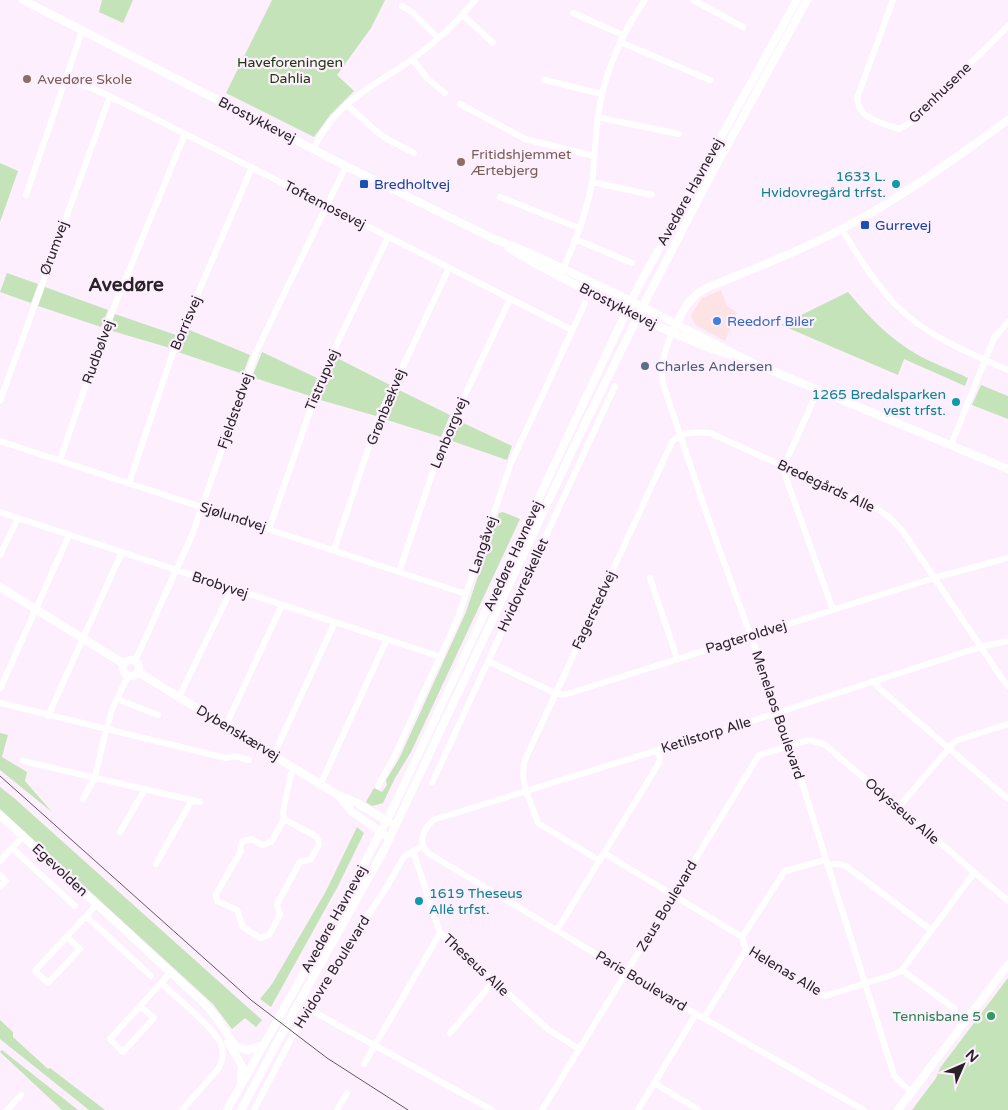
<svg xmlns="http://www.w3.org/2000/svg" width="1008" height="1110" viewBox="0 0 1008 1110" font-family="'Varela Round',sans-serif">
<style>
.commercial{fill:#fee3e5}
.green{fill:#c4e3b8}
.lines{fill:none;stroke-linecap:round;stroke-linejoin:round}
.minor{stroke:#fff;stroke-width:6}
.tertiary{stroke:#fff;stroke-width:8}
.tram{stroke:#605860;stroke-width:1}
.education-dot{fill:#8d6e63;stroke:#fdeffe;stroke-width:2}
.transit-dot{fill:#1a4fb4;stroke:#fdeffe;stroke-width:2}
.culture-dot{fill:#0f9aa8;stroke:#fdeffe;stroke-width:2}
.shop-dot{fill:#3f7fe0;stroke:#fdeffe;stroke-width:2}
.service-dot{fill:#5c6f8a;stroke:#fdeffe;stroke-width:2}
.leisure-dot{fill:#2e9e5b;stroke:#fdeffe;stroke-width:2}
.labels{text-anchor:middle;dominant-baseline:central;stroke-width:4.5;stroke-linejoin:round;paint-order:stroke}
.park-label{font-size:14px;fill:#173705;stroke:#fdeffe}
.education-label{font-size:14px;fill:#785e54;stroke:#fdeffe;text-anchor:start}
.street-label{font-size:14px;fill:#292329;stroke:#fdeffe}
.culture-label{font-size:14px;fill:#0d838f;stroke:#fdeffe;text-anchor:end}
.transit-label{font-size:14px;fill:#164399;stroke:#fdeffe;text-anchor:start}
.shop-label{font-size:14px;fill:#366cbe;stroke:#fdeffe;text-anchor:start}
.service-label{font-size:14px;fill:#4e5e75;stroke:#fdeffe;text-anchor:start}
.leisure-label{font-size:14px;fill:#27864d;stroke:#fdeffe;text-anchor:end}
.district-label{font-size:19px;font-weight:bold;fill:#292329;stroke:#fdeffe}
</style>
<rect width="100%" height="100%" fill="#fdeffe"/>
<path class="commercial" d="M 721,290 L 727,306 L 737,312 L 725,341 L 696,325 L 691,317 L 692,313 L 702,298 Z"/>
<path class="green" d="M 102,0 L 133,0 L 123,23 L 99,12 Z
M 272,0 L 385,0 L 371,28 L 337,75 L 354,91 L 330,115 L 314,137 L 226,93 Z
M 0,163 L 18,171 L 0,222 Z
M 7,273 L 38,284 L 31,303 L 0,292 Z
M 45,287 L 108,310 L 101,327 L 38,306 Z
M 848,292 C 869,317 890,339 918,355 C 934,364 952,370 968,378 L 965,386 L 904,359 L 898,375 L 781,325 Z
M 115,314 L 176,335 L 170,348 L 109,330 Z
M 187,329 L 250,355 L 243,374 L 178,352 Z
M 262,352 L 317,378 L 310,396 L 252,377 Z
M 335,357 L 390,385 L 376,416 L 317,399 Z
M 981,385 L 1008,396 L 1008,419 L 972,405 Z
M 397,389 L 450,415 L 441,437 L 384,419 Z
M 457,420 L 512,446 L 507,460 L 449,440 Z
M 503,512 L 520,519 L 411,752 L 395,778 L 383,803 L 372,806 L 366,802 L 374,788 L 382,792 L 387,785 L 386,780 L 399,759 L 466,612 L 499,513 Z
M 0,733 L 8,735 L 2,757 L 27,772 L 25,781 L 52,812 L 0,770 Z
M 0,787 L 14,798 L 262,1020 L 256,1027 L 245,1018 L 232,1029 L 213,1004 L 0,809 Z
M 357,827 L 364,833 L 338,886 L 271,1007 L 260,999 L 272,984 L 326,891 Z
M 1008,978 L 1008,1110 L 912,1110 L 936,1078 L 940,1068 Z
M 0,1020 L 13,1032 L 13,1037 L 48,1069 L 50,1068 L 105,1110 L 89,1110 L 0,1039 Z
M 2,1050 L 78,1110 L 62,1110 L 0,1052 Z"/>
<g class="lines">
<path class="minor" d="M 693,0 L 743,27
M 893,0 L 857,98 C 860,121 881,122 899,129 L 911,122 L 1008,26
M 402,6 L 413,13 L 438,38
M 573,13 L 623,35
M 463,15 L 493,43
M 620,42 L 710,80
M 412,59 L 429,80 L 445,93
M 544,80 L 602,94
M 76,83 L 94,89 L 150,116 L 572,330
M 346,104 L 376,131 L 387,139 L 414,153
M 460,104 L 525,139 L 594,156
M 597,117 L 679,134
M 313,149 C 339,99 368,90 411,60 C 435,43 457,23 475,0
M 592,182 L 652,195
M 26,195 L 82,31
M 500,197 L 579,228
M 842,230 C 859,257 875,284 898,307 C 928,337 970,353 1008,370
M 575,239 L 632,263
M 561,273 C 574,245 587,213 592,182 C 595,161 595,138 598,117 C 603,76 621,34 645,0
M 672,333 C 665,350 659,366 663,384 L 707,515 L 790,745 L 894,1075 L 902,1084 L 912,1092
M 818,390 L 784,466 L 785,475 L 833,610
M 0,401 L 110,96
M 0,441 L 466,594
M 951,445 L 994,338 L 1008,322
M 60,460 L 105,329 L 185,134
M 129,483 L 173,352 L 252,167
M 0,512 L 441,657
M 269,529 L 324,371 L 388,237
M 334,550 L 378,420 L 449,268
M 0,555 L 18,518
M 399,572 L 443,442 L 510,299
M 650,578 L 677,658
M 135,661 L 192,535 L 256,352 L 346,166
M 488,661 L 555,693 L 564,695 L 934,578 L 1008,558
M 875,682 L 880,689 L 1008,799
M 0,689 L 69,535
M 179,697 L 232,588
M 117,699 L 158,715
M 0,703 L 226,758 L 235,756 L 249,760
M 48,716 L 122,552
M 226,725 L 282,605
M 274,754 L 335,622
M 23,761 L 200,802
M 321,783 L 387,639
M 432,783 L 615,386
M 378,786 L 394,757 L 457,620 L 511,463 L 585,303
M 83,799 L 95,777 L 106,730 L 113,707 L 128,676
M 898,808 L 955,741 L 1008,724
M 284,819 L 317,837 L 319,844 L 311,859 L 300,862 L 277,904 L 280,915 L 269,935 L 260,938 L 243,927 L 237,910 L 217,901 L 216,894 L 241,851 L 240,846 L 243,841 L 251,839 L 263,845 L 271,842 L 284,819 L 283,812 L 291,774 L 296,768
M 120,832 L 145,789
M 423,846 C 420,836 426,827 433,820 L 758,719 L 980,647 L 1008,641
M 423,846 L 428,853 L 696,1014 L 864,1110
M 12,848 L 75,906
M 413,851 L 440,933 L 549,1030 L 579,1049
M 604,853 L 742,937 L 746,950 L 816,992 L 825,996 L 895,974 L 902,970 L 974,873
M 0,861 L 23,836
M 600,861 L 538,823 L 526,791 L 523,775 L 524,762 L 672,442 C 682,431 696,432 710,433 L 876,508 L 890,518 L 902,530 L 1008,687
M 156,864 L 192,800
M 827,865 L 838,864 L 846,866 L 931,930
M 0,875 L 6,881 L 0,887
M 86,916 L 151,976
M 557,930 L 659,763 L 660,758 L 657,750
M 67,937 L 80,949 L 48,983 L 35,971 L 97,904
M 742,937 L 785,871 L 825,860
M 902,970 L 955,1009
M 161,983 C 175,996 213,1027 220,1042 C 224,1051 223,1061 218,1069 L 182,1110
M 140,1006 L 154,1018 L 123,1052 L 110,1039 L 171,972
M 307,1008 L 492,1110
M 704,1018 L 746,950
M 450,1033 L 493,982
M 364,1064 L 440,933
M 654,1083 L 699,1110
M 7,1110 L 21,1095
M 254,1110 L 307,1008 L 388,885 L 402,860 L 405,856 L 423,846
M 337,1110 L 347,1093
M 542,1110 L 759,755 L 809,740 L 824,744 L 1008,901
M 638,1110 L 696,1014"/>
<path class="tertiary" d="M 23,0 L 348,167 L 492,238 L 532,254 L 619,295 L 749,361
M 509,248 C 535,265 563,278 590,292 C 636,316 681,339 730,355
M 674,329 C 683,311 687,300 704,289 C 750,270 796,253 840,230 C 900,199 954,159 1008,120
M 746,360 L 1008,469
M 0,587 L 124,664
M123 668a8 8 0 1 1 16 0a8 8 0 1 1-16 0Z
M 138,672 L 338,795 L 357,803 L 389,822
M 339,796 L 352,812 L 385,835
M 0,815 L 204,1003 L 215,1016 L 236,1047 L 248,1050 L 263,1045
M 228,1042 L 242,1066 L 241,1079
M 227,1110 L 350,891 L 393,808 L 638,287 L 797,0
M 241,1110 L 287,1024 L 384,850 L 579,436 L 647,298 L 711,175 L 807,0
M 898,1110 L 1008,965"/>
<path class="tram" d="M 0,776 L 251,1000 L 327,1058 L 408,1110"/>
</g>
<g class="education-dot">
<circle cx="27" cy="79" r="5"/>
<circle cx="461" cy="162" r="5"/>
</g>
<g class="transit-dot">
<rect x="359" y="179" width="10" height="10" rx="2.5"/>
<rect x="860" y="220" width="10" height="10" rx="2.5"/>
</g>
<g class="culture-dot">
<circle cx="896" cy="184" r="5"/>
<circle cx="956" cy="402" r="5"/>
<circle cx="419" cy="901" r="5"/>
</g>
<circle class="shop-dot" cx="717" cy="321" r="5"/>
<circle class="service-dot" cx="645" cy="366" r="5"/>
<circle class="leisure-dot" cx="991" cy="1016" r="5"/>
<g class="labels">
<g class="park-label">
<text x="290" y="62">Haveforeningen<tspan x="290" dy="16">Dahlia</tspan></text>
</g>
<g class="education-label">
<text x="37" y="79">Avedøre Skole</text>
<text x="471" y="154">Fritidshjemmet<tspan x="471" dy="16">Ærtebjerg</tspan></text>
</g>
<g class="street-label">
<text transform="translate(940 93) rotate(-44)">Grenhusene</text>
<text transform="translate(257 120) rotate(27)">Brostykkevej</text>
<text transform="translate(690 192) rotate(-61)">Avedøre Havnevej</text>
<text transform="translate(325 205) rotate(27)">Toftemosevej</text>
<text transform="translate(54 248) rotate(-70)">Ørumvej</text>
<text transform="translate(618 306) rotate(27)">Brostykkevej</text>
<text transform="translate(186 323) rotate(-67)">Borrisvej</text>
<text transform="translate(98 352) rotate(-70)">Rudbølvej</text>
<text transform="translate(322 380) rotate(-67)">Tistrupvej</text>
<text transform="translate(386 407) rotate(-68)">Grønbækvej</text>
<text transform="translate(235 411) rotate(-71)">Fjeldstedvej</text>
<text transform="translate(449 433) rotate(-68)">Lønborgvej</text>
<text transform="translate(826 486) rotate(25)">Bredegårds Alle</text>
<text transform="translate(233 517) rotate(18)">Sjølundvej</text>
<text transform="translate(483 545) rotate(-71)">Langåvej</text>
<text transform="translate(513 556) rotate(-65)">Avedøre Havnevej</text>
<text transform="translate(220 585) rotate(18)">Brobyvej</text>
<text transform="translate(523 585) rotate(-65)">Hvidovreskellet</text>
<text transform="translate(594 610) rotate(-65)">Fagerstedvej</text>
<text transform="translate(746 637) rotate(-17)">Pagteroldvej</text>
<text transform="translate(778 715) rotate(71)">Menelaos Boulevard</text>
<text transform="translate(238 733) rotate(31)">Dybenskærvej</text>
<text transform="translate(706 735) rotate(-17)">Ketilstorp Alle</text>
<text transform="translate(902 811) rotate(41)">Odysseus Alle</text>
<text transform="translate(60 870) rotate(43)">Egevolden</text>
<text transform="translate(667 906) rotate(-59)">Zeus Boulevard</text>
<text transform="translate(334 919) rotate(-61)">Avedøre Havnevej</text>
<text transform="translate(476 965) rotate(43)">Theseus Alle</text>
<text transform="translate(785 971) rotate(31)">Helenas Alle</text>
<text transform="translate(332 972) rotate(-58)">Hvidovre Boulevard</text>
<text transform="translate(641 981) rotate(31)">Paris Boulevard</text>
</g>
<g class="culture-label">
<text x="886" y="176">1633 L.<tspan x="886" dy="16">Hvidovregård trfst.</tspan></text>
<text x="946" y="394">1265 Bredalsparken<tspan x="946" dy="16">vest trfst.</tspan></text>
<text x="429" y="893" text-anchor="start">1619 Theseus<tspan x="429" dy="16">Allé trfst.</tspan></text>
</g>
<g class="transit-label">
<text x="374" y="184">Bredholtvej</text>
<text x="875" y="225">Gurrevej</text>
</g>
<g class="shop-label">
<text x="727" y="321">Reedorf Biler</text>
</g>
<g class="service-label">
<text x="655" y="366">Charles Andersen</text>
</g>
<g class="leisure-label">
<text x="981" y="1016">Tennisbane 5</text>
</g>
<g class="district-label">
<text x="126" y="285">Avedøre</text>
</g>
</g>
<g transform="translate(963 1065) rotate(45)" stroke="#fdeffe" stroke-width="4" paint-order="stroke">
<path d="M0-4L9 19L0 12L-9 19Z" fill="#292329"/>
<text y="-8" font-size="14" font-weight="bold" text-anchor="middle" fill="#292329">N</text>
</g>
</svg>
